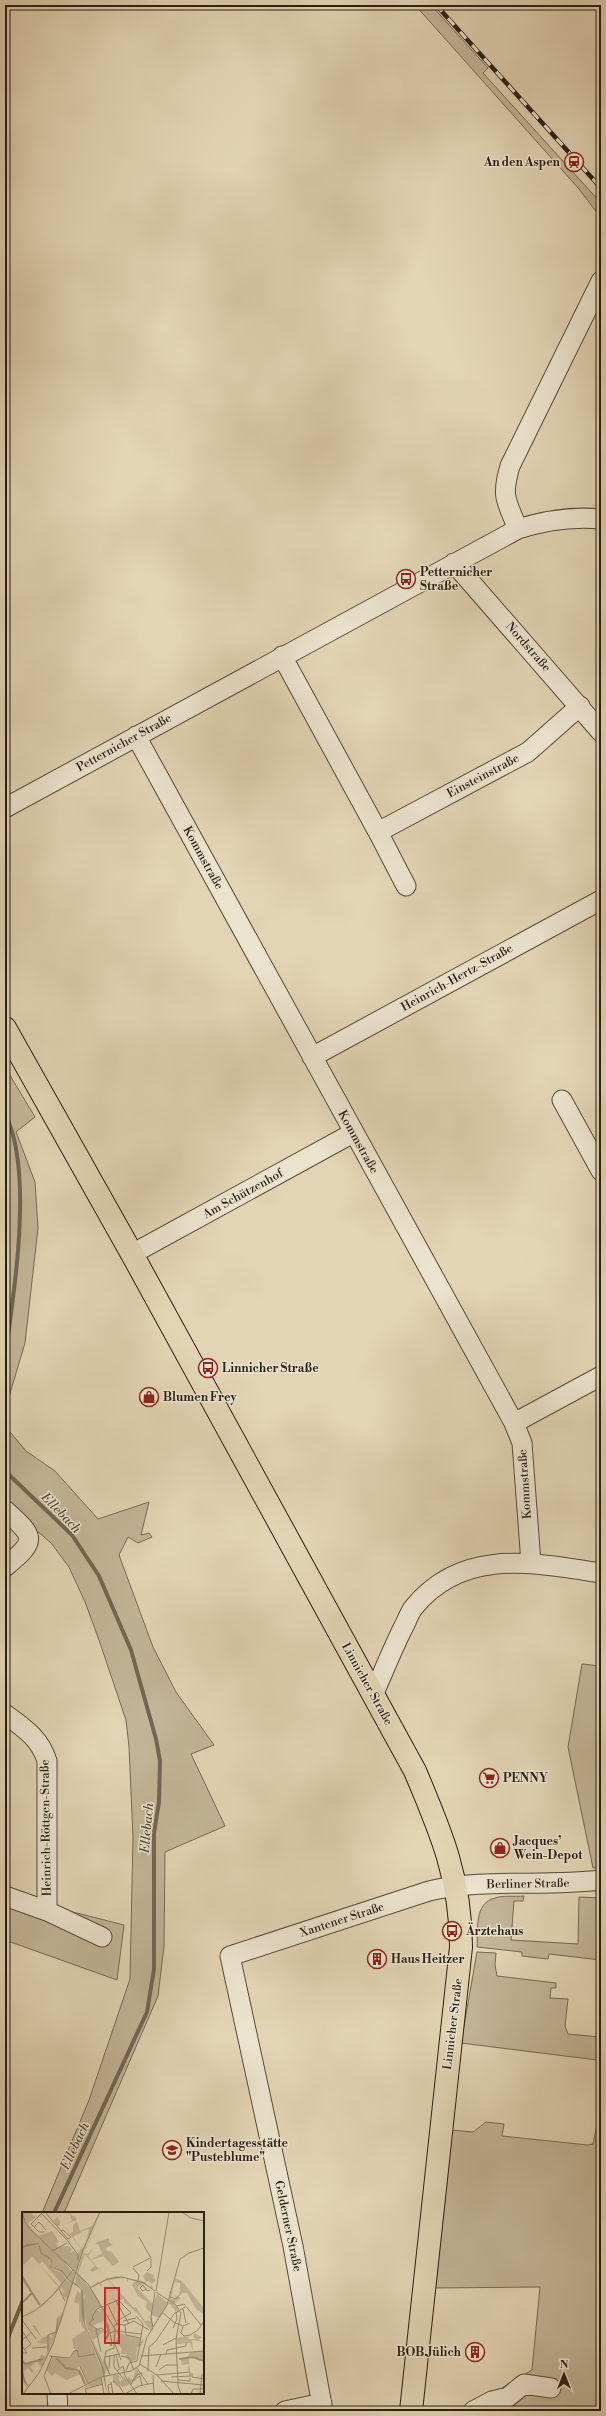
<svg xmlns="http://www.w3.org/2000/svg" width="606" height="2416" viewBox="0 0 606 2416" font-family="'Libre Bodoni',serif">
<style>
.green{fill:#c3b598;stroke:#766a54}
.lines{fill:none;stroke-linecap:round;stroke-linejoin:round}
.stream{stroke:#726652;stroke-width:4}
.minor-casing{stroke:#574c3a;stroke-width:21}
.major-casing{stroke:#291f11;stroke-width:24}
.minor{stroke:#ece3ce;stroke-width:19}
.major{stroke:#e2d4b4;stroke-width:22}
.rail-casing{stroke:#291f11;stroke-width:4.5}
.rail{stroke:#ece3ce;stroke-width:3;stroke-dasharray:9;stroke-linecap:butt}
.labels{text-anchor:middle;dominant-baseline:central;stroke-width:3;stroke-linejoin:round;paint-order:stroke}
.poi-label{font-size:12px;font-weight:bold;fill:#291f11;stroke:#ece3ce;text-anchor:start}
.street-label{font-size:12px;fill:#291f11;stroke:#ece3ce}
.water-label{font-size:13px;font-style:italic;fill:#544937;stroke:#ece3ce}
.inset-river{fill:none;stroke:#a3967d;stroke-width:2}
.inset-road{fill:none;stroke:#988c73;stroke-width:1}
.view{fill:#d62828;fill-opacity:0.15;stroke:#d62828;stroke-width:2}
.inset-edge{fill:none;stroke:#291f11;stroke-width:2}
</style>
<rect width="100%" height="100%" fill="#e2d4b4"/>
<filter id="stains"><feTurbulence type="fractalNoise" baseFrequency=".005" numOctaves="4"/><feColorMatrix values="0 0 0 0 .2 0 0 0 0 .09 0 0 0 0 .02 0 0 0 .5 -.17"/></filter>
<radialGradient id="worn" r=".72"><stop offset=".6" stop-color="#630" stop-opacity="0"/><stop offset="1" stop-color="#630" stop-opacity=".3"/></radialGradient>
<path class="green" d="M 415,5 L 431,5 L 488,68 L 483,73 L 601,203 L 601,218 L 579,189 Z
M 5,1067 L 35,1117 L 16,1132 L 35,1182 L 38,1228 L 25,1343 L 5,1410 Z
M 5,1426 L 26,1451 L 55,1471 L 98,1519 L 149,1502 L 141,1535 L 149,1533 L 152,1537 L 138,1543 L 128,1537 L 119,1555 L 153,1647 L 176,1692 L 214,1745 L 191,1754 L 225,1826 L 165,1852 L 164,1946 L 158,1996 L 64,2213 L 42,2213 L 89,2100 L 130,1979 L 133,1837 L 129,1747 L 126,1720 L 99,1640 L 85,1602 L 69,1567 L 51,1543 L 5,1503 Z
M 582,1664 L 601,1666 L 601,1867 L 593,1868 L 568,1747 Z
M 524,1896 L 523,1901 L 514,1901 L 511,1940 L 578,1944 L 579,1897 L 601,1898 L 601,1960 L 549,1954 L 548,1959 L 522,1956 L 522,1952 L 477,1947 C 478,1930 474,1903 495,1898 C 503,1895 515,1897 524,1896 Z
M 5,1903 L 65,1910 L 124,1925 L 117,1980 L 5,1940 Z
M 477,1952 L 496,1953 L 495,1965 L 497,1976 L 556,1983 L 556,1988 L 551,1988 L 550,1998 L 568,1999 L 565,2026 L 568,2034 L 599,2037 L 601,2034 L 601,2066 L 597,2060 L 461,2043 Z
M 601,2105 L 601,2411 L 514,2411 L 510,2403 L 492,2394 L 532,2370 L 540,2287 L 432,2288 L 451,2130 L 473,2132 L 486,2122 L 504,2124 L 502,2136 L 588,2145 L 593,2144 Z"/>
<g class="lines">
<path class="stream" d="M 5,1114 C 34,1169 14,1295 5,1356
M 5,1471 L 72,1535 L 99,1576 L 131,1650 L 156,1739 L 160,1761 L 159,1802 L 154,1833 L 154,1969 L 147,2012 L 54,2213
M 5,2345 L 23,2300"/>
<defs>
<path id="minor" d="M 518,529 C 506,500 501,497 510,466 L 601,281
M 454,563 L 601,732
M 282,656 L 378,832 L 528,752 L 580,706
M 136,736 L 514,1423 L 522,1443 L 531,1563
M 5,808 L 518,529 C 546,520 571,516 601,519
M 378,832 L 406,886
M 312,1057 L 601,900
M 562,1100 L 601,1171
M 132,1254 L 353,1133
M 514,1423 L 601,1376
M 5,1510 C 35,1537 38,1540 5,1567
M 373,1695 C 383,1673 392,1650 403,1628 C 407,1621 409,1613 414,1607 C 463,1547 534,1563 601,1573
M 5,1714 C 24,1728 40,1738 47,1761 L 47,1911
M 5,1896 L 47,1911 L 102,1937
M 57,2393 L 58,2411
M 285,2411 L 322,2403
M 323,2411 L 293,2246 L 230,1956 L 429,1891 C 485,1878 544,1887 601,1880
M 473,2411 L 492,2401 L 508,2397 L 524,2384 L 551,2388"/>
<path id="major" d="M 5,1028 L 132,1254 L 415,1771 C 441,1832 461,1879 461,1947 L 411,2411"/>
</defs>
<use href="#minor" class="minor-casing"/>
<use href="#major" class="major-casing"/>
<use href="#minor" class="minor"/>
<use href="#major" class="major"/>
<defs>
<path id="rail" d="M 436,5 L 601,188"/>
</defs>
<use href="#rail" class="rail-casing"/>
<use href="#rail" class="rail"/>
</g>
<defs>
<symbol id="station-ring" viewBox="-11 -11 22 22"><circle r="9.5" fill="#ece3ce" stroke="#8f2418" stroke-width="1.5"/><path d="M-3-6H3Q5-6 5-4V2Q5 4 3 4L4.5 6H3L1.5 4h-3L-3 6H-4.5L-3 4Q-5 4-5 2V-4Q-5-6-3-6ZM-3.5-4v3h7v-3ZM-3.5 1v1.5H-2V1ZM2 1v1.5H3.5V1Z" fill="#8f2418"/></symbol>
<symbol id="bus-ring" viewBox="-11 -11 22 22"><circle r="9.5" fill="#ece3ce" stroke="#8f2418" stroke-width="1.5"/><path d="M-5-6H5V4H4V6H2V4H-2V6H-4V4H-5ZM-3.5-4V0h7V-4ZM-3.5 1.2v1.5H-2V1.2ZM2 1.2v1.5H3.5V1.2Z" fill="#8f2418"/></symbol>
<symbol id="shop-ring" viewBox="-11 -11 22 22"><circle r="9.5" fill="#ece3ce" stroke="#8f2418" stroke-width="1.5"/><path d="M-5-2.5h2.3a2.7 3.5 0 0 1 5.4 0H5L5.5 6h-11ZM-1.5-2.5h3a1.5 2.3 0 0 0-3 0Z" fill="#8f2418"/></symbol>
<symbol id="supermarket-ring" viewBox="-11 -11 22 22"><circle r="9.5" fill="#ece3ce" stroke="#8f2418" stroke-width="1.5"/><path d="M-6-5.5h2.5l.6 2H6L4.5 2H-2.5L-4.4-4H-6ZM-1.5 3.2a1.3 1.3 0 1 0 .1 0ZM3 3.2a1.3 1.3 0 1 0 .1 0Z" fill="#8f2418"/></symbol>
<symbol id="building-ring" viewBox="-11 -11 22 22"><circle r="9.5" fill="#ece3ce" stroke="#8f2418" stroke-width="1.5"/><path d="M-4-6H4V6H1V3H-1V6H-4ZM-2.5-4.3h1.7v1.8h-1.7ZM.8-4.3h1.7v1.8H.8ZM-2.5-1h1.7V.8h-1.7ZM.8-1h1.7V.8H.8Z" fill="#8f2418"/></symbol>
<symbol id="school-ring" viewBox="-11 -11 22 22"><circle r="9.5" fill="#ece3ce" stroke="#8f2418" stroke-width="1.5"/><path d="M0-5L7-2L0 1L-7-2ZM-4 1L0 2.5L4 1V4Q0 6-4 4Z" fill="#8f2418"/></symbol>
</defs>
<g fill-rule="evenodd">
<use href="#station-ring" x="563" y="151" width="22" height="22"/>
<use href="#bus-ring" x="395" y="568" width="22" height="22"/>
<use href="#bus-ring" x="197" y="1357" width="22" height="22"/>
<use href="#shop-ring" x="138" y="1386" width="22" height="22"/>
<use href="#supermarket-ring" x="478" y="1767" width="22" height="22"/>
<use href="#shop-ring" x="489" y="1837" width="22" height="22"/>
<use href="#bus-ring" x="441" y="1920" width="22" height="22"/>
<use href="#building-ring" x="366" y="1948" width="22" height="22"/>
<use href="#school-ring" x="161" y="2139" width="22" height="22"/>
<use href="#building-ring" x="464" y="2341" width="22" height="22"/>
</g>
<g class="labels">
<g class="poi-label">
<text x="560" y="162" text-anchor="end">An den Aspen</text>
<text x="420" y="572">Petternicher<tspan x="420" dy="14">Straße</tspan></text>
<text x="222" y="1368">Linnicher Straße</text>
<text x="163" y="1397">Blumen Frey</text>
<text x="503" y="1778">PENNY</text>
<text x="514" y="1841">Jacques’<tspan x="514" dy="14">Wein-Depot</tspan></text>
<text x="466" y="1931">Ärztehaus</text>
<text x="391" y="1959">Haus Heitzer</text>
<text x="186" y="2143">Kindertagesstätte<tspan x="186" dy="14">"Pusteblume"</tspan></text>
<text x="461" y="2352" text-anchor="end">BOB.Jülich</text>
</g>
<g class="street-label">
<text transform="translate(528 647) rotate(49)">Nordstraße</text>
<text transform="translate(124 743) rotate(-29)">Petternicher Straße</text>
<text transform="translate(483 776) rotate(-28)">Einsteinstraße</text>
<text transform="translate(203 858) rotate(61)">Kommstraße</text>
<text transform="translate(457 978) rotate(-29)">Heinrich-Hertz-Straße</text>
<text transform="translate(358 1142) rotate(61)">Kommstraße</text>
<text transform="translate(243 1194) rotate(-29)">Am Schützenhof</text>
<text transform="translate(525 1484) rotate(-94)">Kommstraße</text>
<text transform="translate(367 1684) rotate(61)">Linnicher Straße</text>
<text transform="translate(46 1828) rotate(-91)">Heinrich-Röttgen-Straße</text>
<text transform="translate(528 1884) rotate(-1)">Berliner Straße</text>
<text transform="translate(342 1920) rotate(-18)">Xantener Straße</text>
<text transform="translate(453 2024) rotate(-83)">Linnicher Straße</text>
<text transform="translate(288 2226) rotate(78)">Gelderner Straße</text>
</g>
<g class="water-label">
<text transform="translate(61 1513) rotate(46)">Ellebach</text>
<text transform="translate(147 1828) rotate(-85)">Ellebach</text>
<text transform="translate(75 2146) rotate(-65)">Ellebach</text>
</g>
</g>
<g transform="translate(22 2212)">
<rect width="182" height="182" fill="#e2d4b4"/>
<path d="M 0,0 L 1,3 L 1,0 L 14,0 L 9,2 L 14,5 L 5,12 L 17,24 L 30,19 L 37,30 L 34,32 L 36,35 L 46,34 L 50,37 L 48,41 L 51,39 L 55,42 L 59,37 L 38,9 L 38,13 L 35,14 L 32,9 L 35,5 L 29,0 L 35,5 L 41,13 L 50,9 L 47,0 L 50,4 L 53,4 L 55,8 L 41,13 L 48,21 L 51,20 L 51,13 L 55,10 L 58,19 L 70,14 L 77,0 L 54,59 L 43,51 L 50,60 L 54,60 L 51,70 L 40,58 L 29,55 L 30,49 L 27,52 L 31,57 L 41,61 L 44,68 L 51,71 L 41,105 L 29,136 L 19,155 L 0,182 L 5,174 L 0,170 L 0,148 L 2,152 L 12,151 L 14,154 L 12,152 L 8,155 L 12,159 L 10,161 L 6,156 L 1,160 L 6,173 L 19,155 L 15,150 L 19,143 L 24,144 L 26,136 L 26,132 L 14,131 L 20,126 L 10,114 L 13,113 L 20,126 L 27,123 L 29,126 L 30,123 L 28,122 L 34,119 L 35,106 L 42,100 L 45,88 L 39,81 L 43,80 L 39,76 L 17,97 L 19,94 L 10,81 L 0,91 L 10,81 L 2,72 L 0,64 L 3,72 L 10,81 L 19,94 L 26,87 L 13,69 L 26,87 L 37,76 L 10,44 L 2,53 L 0,51 ZM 67,17 L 64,30 L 60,37 L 51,25 L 60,20 L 60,24 L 60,19 ZM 20,49 L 39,71 L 38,75 L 17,52 ZM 79,0 L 62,41 L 66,42 L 73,34 L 66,44 L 69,48 L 80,41 L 76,32 L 73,33 L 75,30 L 87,26 L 87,30 L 91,33 L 84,36 L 85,39 L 90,40 L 97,50 L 91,54 L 81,44 L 69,48 L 85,67 L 92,64 L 104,65 L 106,65 L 93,65 L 115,68 L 106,65 L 109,66 L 123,70 L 128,75 L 130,72 L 126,69 L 124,70 L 121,64 L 125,60 L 132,63 L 131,65 L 134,68 L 130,72 L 131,77 L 121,72 L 115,76 L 131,92 L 135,82 L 146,91 L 147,89 L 152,92 L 157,98 L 154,100 L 147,91 L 138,106 L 129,103 L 131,115 L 129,119 L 116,102 L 102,90 L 102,87 L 97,88 L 98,82 L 86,68 L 79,71 L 80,75 L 77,72 L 70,76 L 80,95 L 73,97 L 79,100 L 77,97 L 81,96 L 88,118 L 84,128 L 86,122 L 81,120 L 71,128 L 81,150 L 83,146 L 88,163 L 84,158 L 83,164 L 81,155 L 64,112 L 61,89 L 60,106 L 82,164 L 79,164 L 80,172 L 61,176 L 74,168 L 66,172 L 58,154 L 52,158 L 53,160 L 57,158 L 59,162 L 44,168 L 33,161 L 30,164 L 24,158 L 30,144 L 49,147 L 52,139 L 55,138 L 52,137 L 50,127 L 63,118 L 59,113 L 60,110 L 57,110 L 57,92 L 52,90 L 55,79 L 61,83 L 60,90 L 63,85 L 59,75 L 53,70 L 55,61 L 58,64 L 55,61 L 59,47 ZM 63,42 L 73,54 L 68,58 L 70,60 L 76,57 L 85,67 L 70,76 L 75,85 L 62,69 L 69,75 L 77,71 L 77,69 L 68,75 L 56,61 ZM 101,66 L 105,67 L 105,70 L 107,67 L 114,69 L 110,73 L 116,84 L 125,90 L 124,96 L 129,101 L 128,109 L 123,109 L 114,95 L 112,96 L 87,68 ZM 82,109 L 86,120 L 71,115 L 72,113 ZM 158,49 L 153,66 L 160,69 L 171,83 L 182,96 L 182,102 L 174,97 L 165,81 L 157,81 L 158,77 L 155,76 L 158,76 L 158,71 L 153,70 L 149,87 L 154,87 L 153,83 L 159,86 L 152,92 L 147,88 L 149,82 L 146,80 L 150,79 ZM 94,120 L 118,127 L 118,129 L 122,128 L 119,134 L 115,135 L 114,148 L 108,150 L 103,144 L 105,142 L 99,142 L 100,137 L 93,129 L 97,125 ZM 173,121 L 180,125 L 177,128 L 182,130 L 170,128 L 171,139 L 168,131 L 155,132 L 154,126 L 166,124 L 167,127 L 173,127 L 171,123 ZM 182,139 L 182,149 L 167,146 L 168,159 L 165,160 L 167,152 L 160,153 L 159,147 L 156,147 L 164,146 L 169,140 ZM 114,157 L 117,161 L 114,168 L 104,174 L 100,175 L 91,169 L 91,163 L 96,163 L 100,166 L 96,165 L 98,170 L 102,165 L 105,168 L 103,172 L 107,164 L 108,167 L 111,167 Z" fill="#c3b598" fill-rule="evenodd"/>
<path d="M 16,31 L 18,35 L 20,41 L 27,45 L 30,48 L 29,55 L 40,58 L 47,67 L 56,73 L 61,79 L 63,112 L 82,157 L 85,182 L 79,154 L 60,106 L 59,77 L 46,68 L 40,60 L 28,55 L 29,48 L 19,42 L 16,32 L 0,36 L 4,32 Z" fill="#a3967d"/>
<path class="inset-river" d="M 0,64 L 10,81M 10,81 L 18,93M 0,91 L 10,81M 84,127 L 87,121 L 85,112M 34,146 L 44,156 L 56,158M 157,147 L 171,145 L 182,149M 0,148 L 3,152 L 21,147M 57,158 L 63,172"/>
<path class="inset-road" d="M 0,0 L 3,10 L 9,18 L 66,72 L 93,117 L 92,136 L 84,139 L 82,149 L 88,163M 18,0 L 45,28 L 56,43 L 56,48M 23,0 L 46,27 L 49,25M 160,0 L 169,6 L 182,9M 19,2 L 9,12 L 17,20 L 22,20M 12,15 L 17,10 L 24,18M 39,19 L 41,18 L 49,25M 117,25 L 129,46M 30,39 L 45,31M 111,55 L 128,46M 111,56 L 117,63 L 116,69M 125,59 L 129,55 L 129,47M 68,76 L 85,67 L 100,65 L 122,71 L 133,79M 37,77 L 43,89M 124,77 L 121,79 L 118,76 L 121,73 L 125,79 L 128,78M 134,79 L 147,0M 134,80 L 154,93 L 159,101 L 154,127 L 156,174 L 159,182M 148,85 L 154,87 L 159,81M 94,89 L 107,112M 86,93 L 95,112M 155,94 L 162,92 L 179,113M 161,97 L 164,111M 141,101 L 153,111 L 161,114 L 168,111M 0,105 L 14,98 L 29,85 L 52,57M 71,106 L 67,112 L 75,117M 0,108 L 14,127M 72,108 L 70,105 L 75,97 L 96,88 L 109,101M 95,109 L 109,101M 101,109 L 114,106M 103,113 L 104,123 L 118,126M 161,114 L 159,121 L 162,124 L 168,123 L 176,118 L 182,109M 92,115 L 94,112 L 103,113 L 112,109 L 127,118M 131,115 L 145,93 L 158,47 L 167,41 L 182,36M 151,116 L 155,107 L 154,100M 0,119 L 9,132 L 3,137M 0,128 L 10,120M 90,131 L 89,134 L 88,132 L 90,131 L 88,121 L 93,119 L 119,122M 93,132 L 99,148M 141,133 L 154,126M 0,134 L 5,141 L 0,141M 10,136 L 26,135M 26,139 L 26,123 L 34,120 L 36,106M 79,140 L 74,118 L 79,116 L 85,120M 94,142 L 97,156M 144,142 L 145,138 L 164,134 L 164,131M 92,143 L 92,155 L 101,166M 27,144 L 48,146 L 52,139 L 55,138 L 57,145 L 73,142M 99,144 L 107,146 L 112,158M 119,144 L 182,139M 83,145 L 98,142M 118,152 L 136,164 L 152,182M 58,154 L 66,172M 114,155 L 126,172M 134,155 L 139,142M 0,156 L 2,168 L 6,174M 87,157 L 88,143M 137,158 L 144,153 L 156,153M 95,159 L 101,154 L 103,164 L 115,182M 104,159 L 107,151 L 115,149 L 121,112 L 114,104M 126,159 L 127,135 L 134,129 L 152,102 L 163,95M 170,161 L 170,165 L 182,167M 131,163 L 132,182M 135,163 L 168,160 L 168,164M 79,165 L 82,182M 149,165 L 169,164M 115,166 L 118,164 L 120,173M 156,168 L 168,169 L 168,166M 91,169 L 98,175 L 102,182M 139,169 L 182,173M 89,170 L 91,182M 109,172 L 115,163 L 120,161M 1,182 L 17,161 L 31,132 L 61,38 L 78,0M 29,182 L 22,164 L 30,144M 46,182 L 79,165 L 109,159 L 117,154 L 125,125 L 131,116 L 129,105 L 133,80M 65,182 L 63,177 L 81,172M 87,182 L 86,173 L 89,172M 103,182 L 117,174 L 131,171M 169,182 L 171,177 L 182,177M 178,182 L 180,162"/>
<path class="view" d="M 83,76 L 97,76 L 97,131 L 83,131 Z"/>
<rect width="182" height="182" class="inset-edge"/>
</g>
<rect width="606" height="2416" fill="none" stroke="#e2d4b4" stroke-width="20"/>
<rect x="6" y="6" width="594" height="2404" fill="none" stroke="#291f11" stroke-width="2"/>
<rect x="10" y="10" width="586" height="2396" fill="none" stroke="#291f11"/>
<g transform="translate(564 2374)" stroke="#ece3ce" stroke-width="3" paint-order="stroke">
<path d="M0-3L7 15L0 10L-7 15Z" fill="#291f11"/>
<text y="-6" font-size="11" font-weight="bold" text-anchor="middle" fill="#291f11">N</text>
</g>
<rect width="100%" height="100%" filter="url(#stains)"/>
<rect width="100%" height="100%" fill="url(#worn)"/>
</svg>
